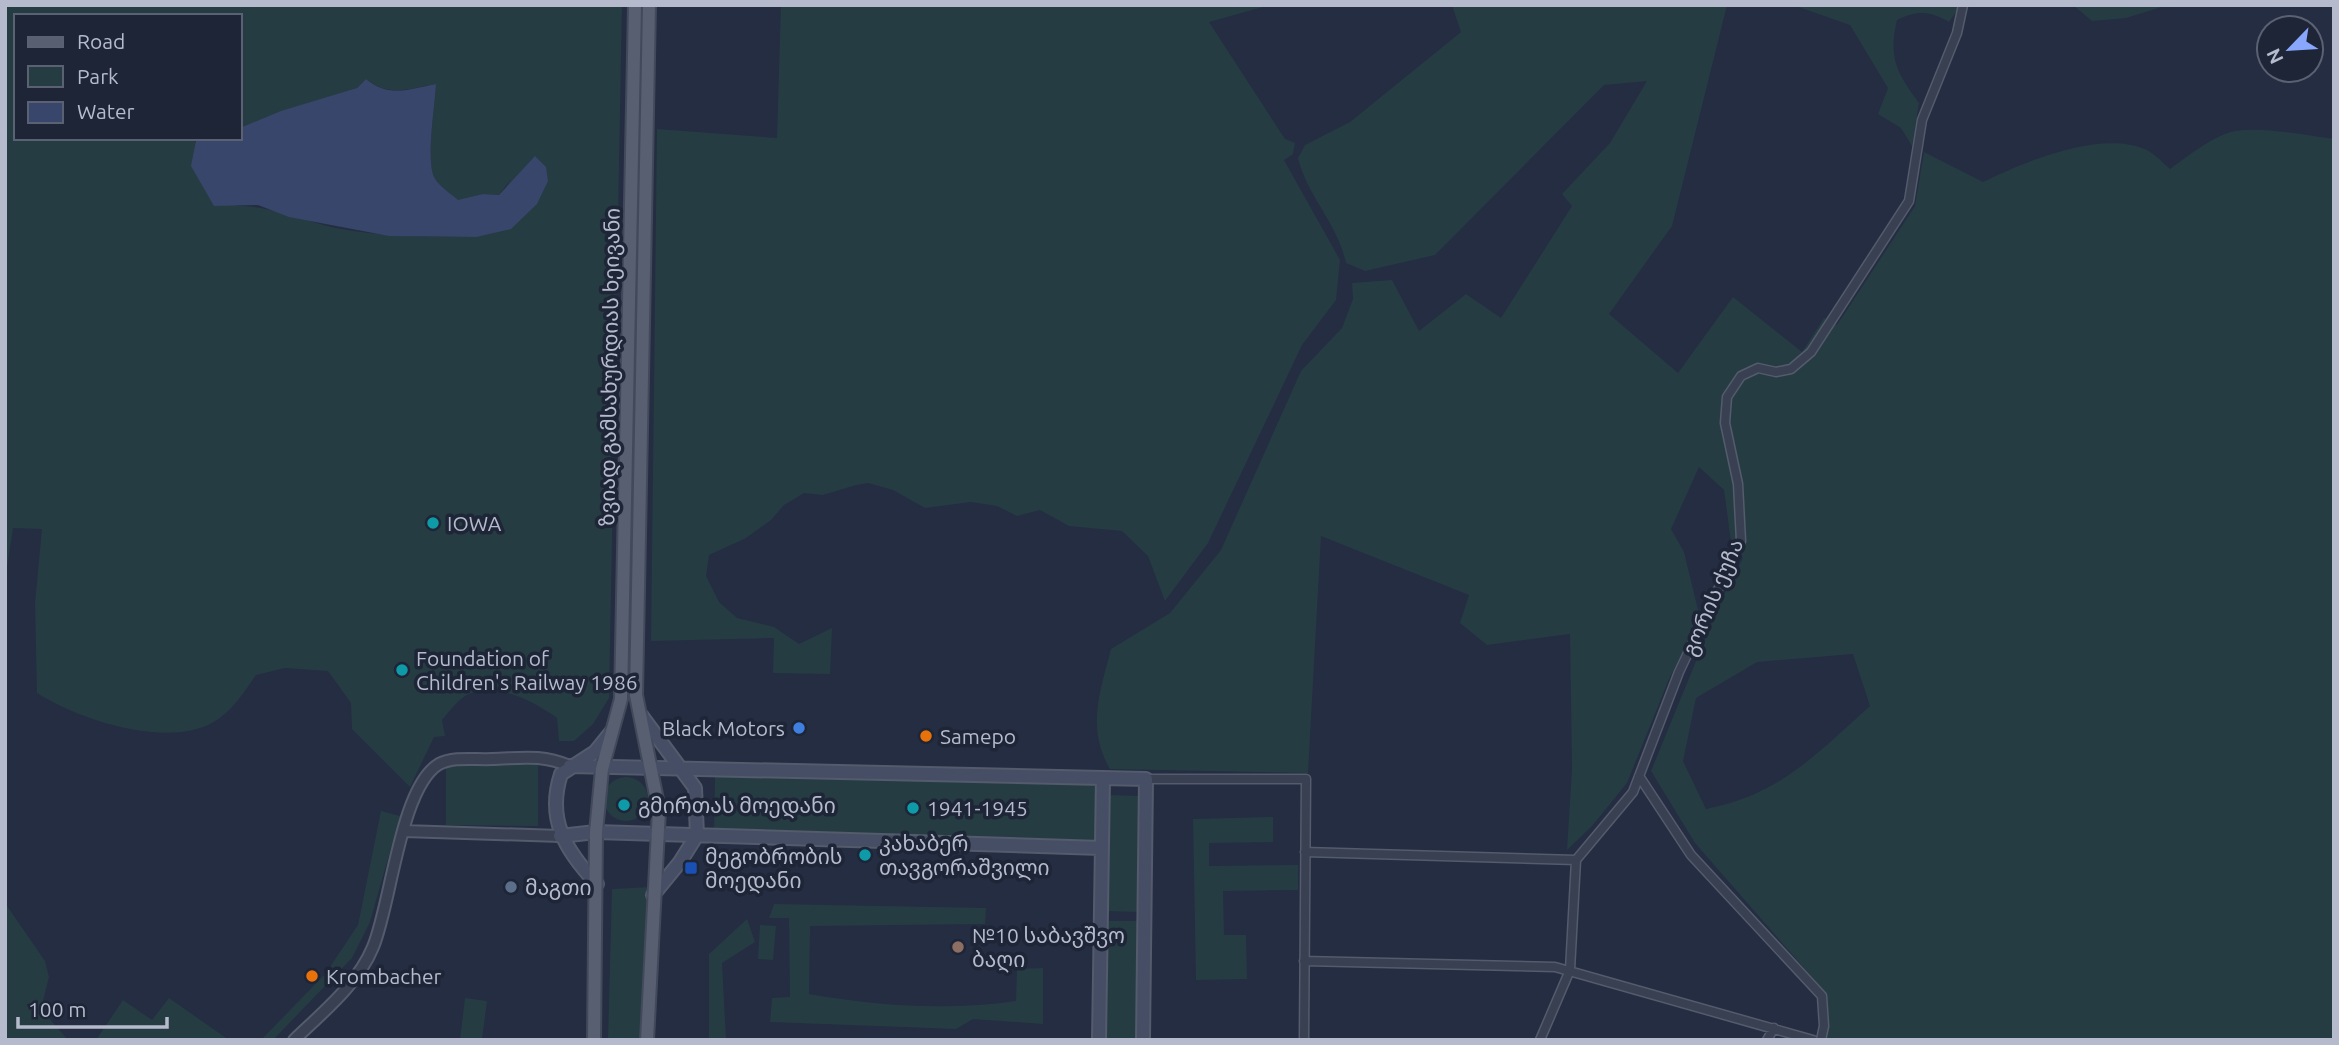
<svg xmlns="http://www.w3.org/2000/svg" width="2339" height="1045" viewBox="0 0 2339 1045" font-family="Ubuntu,'Noto Sans Georgian',sans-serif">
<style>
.green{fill:#263c43;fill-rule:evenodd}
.water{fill:#37466a}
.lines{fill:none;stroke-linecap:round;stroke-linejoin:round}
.minor-casing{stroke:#535b6c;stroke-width:11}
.tertiary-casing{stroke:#535b6c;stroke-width:14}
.secondary-casing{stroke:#535b6c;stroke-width:16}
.primary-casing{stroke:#42495a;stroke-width:16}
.minor{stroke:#394051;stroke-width:8}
.tertiary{stroke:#394051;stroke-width:10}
.secondary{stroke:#464e65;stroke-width:12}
.primary{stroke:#575f71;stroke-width:12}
.culture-dot{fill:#0f9aa8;stroke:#1d2537;stroke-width:2.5}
.shop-dot{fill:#3f7fe0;stroke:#1d2537;stroke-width:2.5}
.food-dot{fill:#e8710a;stroke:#1d2537;stroke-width:2.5}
.transit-dot{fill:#1a4fb4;stroke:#1d2537;stroke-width:2.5}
.service-dot{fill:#5c6f8a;stroke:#1d2537;stroke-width:2.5}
.education-dot{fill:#8d6e63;stroke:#1d2537;stroke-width:2.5}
.labels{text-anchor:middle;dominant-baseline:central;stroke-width:7;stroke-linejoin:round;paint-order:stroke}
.street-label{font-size:21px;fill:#b5bbcc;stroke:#1d2537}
.poi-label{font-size:21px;fill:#b5bbcc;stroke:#1d2537;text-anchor:start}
</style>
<rect width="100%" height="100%" fill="#242d42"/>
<path class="green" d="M 5,5 L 622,5 L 609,698 L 593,724 L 574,741 L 559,741 L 557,718 C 534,702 493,679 465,696 C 457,701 449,712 442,720 L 445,736 L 434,737 L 410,787 L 352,729 L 351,703 L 328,671 L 285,668 L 256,675 C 244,692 232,712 212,723 C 165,748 80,720 37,693 L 35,603 L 42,529 L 13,528 L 5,580 ZM 16,16 L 240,16 L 240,128 L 357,88 L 366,79 C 387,97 410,89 436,84 C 435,107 426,159 434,177 C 438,185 451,194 458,201 L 483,194 L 499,195 L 511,179 L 476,237 C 429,237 383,237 336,228 C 303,221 270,205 236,206 L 195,141 L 201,138 L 16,138 Z
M 781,5 L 1270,5 L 1209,22 L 1285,139 L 1295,143 L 1293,154 L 1284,160 L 1340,260 L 1336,300 L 1302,345 L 1208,543 L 1165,601 L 1148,556 L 1122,531 L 1069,526 L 1040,510 L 1017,516 L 997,506 L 971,502 L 925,508 L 893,490 L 868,483 L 856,485 L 823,495 L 804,493 L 784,505 L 771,520 L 746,538 L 709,555 L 706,576 L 719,602 L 737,618 L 774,627 L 799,644 L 832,628 L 830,674 L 773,673 L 774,638 L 651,641 L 657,129 L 777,138 Z
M 1452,5 L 1727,5 L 1672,226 L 1609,314 L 1678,373 L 1733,297 L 1802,352 L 1824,318 L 1837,325 L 1915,206 L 1924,152 L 1983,182 C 2023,162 2100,130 2145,149 C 2154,153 2163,163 2170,169 C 2188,156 2205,142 2225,134 C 2251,123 2306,136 2334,139 L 2334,1040 L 1827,1040 L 1825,992 L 1695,843 L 1651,771 L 1719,605 L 1743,558 L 1731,542 L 1724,490 L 1699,467 L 1671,529 L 1684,552 L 1700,618 L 1669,679 L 1627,783 L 1592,826 L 1567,850 L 1572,769 L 1570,634 L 1487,645 L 1460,623 L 1469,595 L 1321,536 L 1308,773 L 1110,769 C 1086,728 1100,692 1111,649 L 1170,613 L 1221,550 L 1301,371 L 1342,328 L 1353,299 L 1352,283 L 1392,280 L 1419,331 L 1466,294 L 1501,318 L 1572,206 L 1562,194 L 1610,143 L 1647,81 L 1604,85 L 1435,255 L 1365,271 L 1346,263 C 1338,224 1307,196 1298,158 L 1305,145 L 1350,122 L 1461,32 ZM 1853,654 L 1870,706 C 1816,754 1780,795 1706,809 L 1683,761 L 1696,698 L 1757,662 Z
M 1793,5 L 1961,5 L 1949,22 C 1930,11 1917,10 1897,20 C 1888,58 1897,73 1919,103 L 1912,146 L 1901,128 L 1878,114 L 1888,88 L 1850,25 Z
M 2073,5 L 2168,5 L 2126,18 L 2092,21 Z
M 446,764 L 538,765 L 538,826 L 446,825 Z
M 715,775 L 1096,784 L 1095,841 L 714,834 Z
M604 799a22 22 0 1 1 44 0a22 22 0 1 1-44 0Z
M 1107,795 L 1141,796 L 1140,912 L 1106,911 Z
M 381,811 L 400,816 L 370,922 L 352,958 L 273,1040 L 261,1040 L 326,973 L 358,925 Z
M 1273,817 L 1273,842 L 1209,843 L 1209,866 L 1298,865 L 1298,890 L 1223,891 L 1224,935 L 1246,935 L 1247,979 L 1196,980 L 1193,819 Z
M 651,887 L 644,1040 L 608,1040 L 612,889 Z
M 5,903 L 45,961 L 49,977 L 41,1009 L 68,1040 L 5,1040 Z
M 774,904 L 986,908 L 985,924 L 810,926 L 809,994 C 878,1006 947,1011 1016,1001 L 1017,969 L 1043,968 L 1043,1024 L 973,1019 L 956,1029 L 770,1022 L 772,998 L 790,997 L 789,918 L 769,918 Z
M 747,919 L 755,942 L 722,963 L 726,1040 L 709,1040 L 709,954 Z
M 1106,921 L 1138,921 L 1137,1040 L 1105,1040 Z
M 760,925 L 776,926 L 773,960 L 758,959 Z
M 169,998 L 229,1040 L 96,1040 L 123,1000 L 152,1020 Z
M 465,998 L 487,1001 L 482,1040 L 460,1040 Z"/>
<path class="water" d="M 366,79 C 388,98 410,89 436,84 C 435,107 426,158 434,177 C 438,185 451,194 458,200 L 483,194 L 499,195 L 535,156 L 546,167 L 548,181 L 537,204 L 511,229 L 476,237 L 389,236 L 289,217 L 258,205 L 214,206 L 191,166 L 196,141 L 240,138 L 240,128 L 281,111 L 357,88 Z"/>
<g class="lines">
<defs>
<path id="minor" d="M 1639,776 L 1691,855 L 1822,996 L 1824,1026 L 1821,1040
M 1146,779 L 1306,779 L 1304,1040
M 1305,852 L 1576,860
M 1304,961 L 1555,967 L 1813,1040
M 1540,1040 L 1570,970 L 1576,860 L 1633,792 L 1679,672 L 1741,541 L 1738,484 L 1725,423 L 1727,397 L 1741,376 L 1758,368 L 1776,372 L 1791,369 L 1811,352 L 1909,201 L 1922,120 L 1957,33 L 1963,5
M 1767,1040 L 1774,1028"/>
<path id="tertiary" d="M 404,831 L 560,836
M 294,1040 C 322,1013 358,984 373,947 C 391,905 400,787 439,764 C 454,756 476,760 492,759 C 523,758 540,754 570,766"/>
<path id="secondary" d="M 641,715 L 695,788 L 697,835 L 680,862 L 653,895
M 570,766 L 1146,779 L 1143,1040
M 560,836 L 596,832 L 1101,848
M 597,884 C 566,851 546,820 561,774 L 595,752 L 612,731
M 1099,1040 L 1103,778"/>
<path id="primary" d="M 594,1040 L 596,832 L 602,769 L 621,699 L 635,5
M 647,1040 L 659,810 L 636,695 L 649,5"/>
</defs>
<use href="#minor" class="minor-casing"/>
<use href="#tertiary" class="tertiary-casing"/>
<use href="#secondary" class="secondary-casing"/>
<use href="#primary" class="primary-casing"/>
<use href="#minor" class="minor"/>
<use href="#tertiary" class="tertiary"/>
<use href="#secondary" class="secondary"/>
<use href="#primary" class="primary"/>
</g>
<g class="culture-dot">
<circle cx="433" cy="523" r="7"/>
<circle cx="402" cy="670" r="7"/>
<circle cx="624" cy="805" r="7"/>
<circle cx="913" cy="808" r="7"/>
<circle cx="865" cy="855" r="7"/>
</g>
<circle class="shop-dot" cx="799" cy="728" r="7"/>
<g class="food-dot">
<circle cx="926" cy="736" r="7"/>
<circle cx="312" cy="976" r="7"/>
</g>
<rect class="transit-dot" x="684" y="861" width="14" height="14" rx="3.5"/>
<circle class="service-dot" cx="511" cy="887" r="7"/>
<circle class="education-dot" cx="958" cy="947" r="7"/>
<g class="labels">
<g class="street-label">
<text transform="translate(609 367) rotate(-89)">ზვიად გამსახურდიას ხეივანი</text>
<text transform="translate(1712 597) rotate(-67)">გორის ქუჩა</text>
</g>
<g class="poi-label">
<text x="447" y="523">IOWA</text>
<text x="416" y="658">Foundation of<tspan x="416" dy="24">Children's Railway 1986</tspan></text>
<text x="785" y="728" text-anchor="end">Black Motors</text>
<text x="940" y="736">Samepo</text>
<text x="638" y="805">გმირთას მოედანი</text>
<text x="927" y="808">1941-1945</text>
<text x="879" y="843">კახაბერ<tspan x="879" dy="24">თავგორაშვილი</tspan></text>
<text x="705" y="856">მეგობრობის<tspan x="705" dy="24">მოედანი</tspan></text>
<text x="525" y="887">მაგთი</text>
<text x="972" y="935">№10 საბავშვო<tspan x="972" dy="24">ბაღი</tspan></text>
<text x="326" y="976">Krombacher</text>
</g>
</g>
<rect width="2339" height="1045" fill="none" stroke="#b5bbcc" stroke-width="14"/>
<rect x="14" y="14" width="228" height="126" fill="#1d2537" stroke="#5a6173" stroke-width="2"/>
<rect x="28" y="37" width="35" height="10" fill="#575f71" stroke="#5a6173" stroke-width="2"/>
<text x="77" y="49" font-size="21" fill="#b5bbcc">Road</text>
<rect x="28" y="66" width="35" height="21" fill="#263c43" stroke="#5a6173" stroke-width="2"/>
<text x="77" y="84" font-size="21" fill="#b5bbcc">Park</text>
<rect x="28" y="102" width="35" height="21" fill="#37466a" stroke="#5a6173" stroke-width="2"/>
<text x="77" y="119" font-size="21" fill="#b5bbcc">Water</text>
<g transform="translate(2290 49) rotate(245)"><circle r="33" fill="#1d2537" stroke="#5a6173" stroke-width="2"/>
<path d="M0-5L12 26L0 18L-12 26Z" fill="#89a8fd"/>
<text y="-10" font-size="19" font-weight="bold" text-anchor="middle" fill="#b5bbcc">N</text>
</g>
<path d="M18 1017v10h149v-10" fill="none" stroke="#b5bbcc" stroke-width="3.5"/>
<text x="28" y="1017" font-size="21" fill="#b5bbcc" stroke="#1d2537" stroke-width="5" paint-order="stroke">100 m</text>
</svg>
